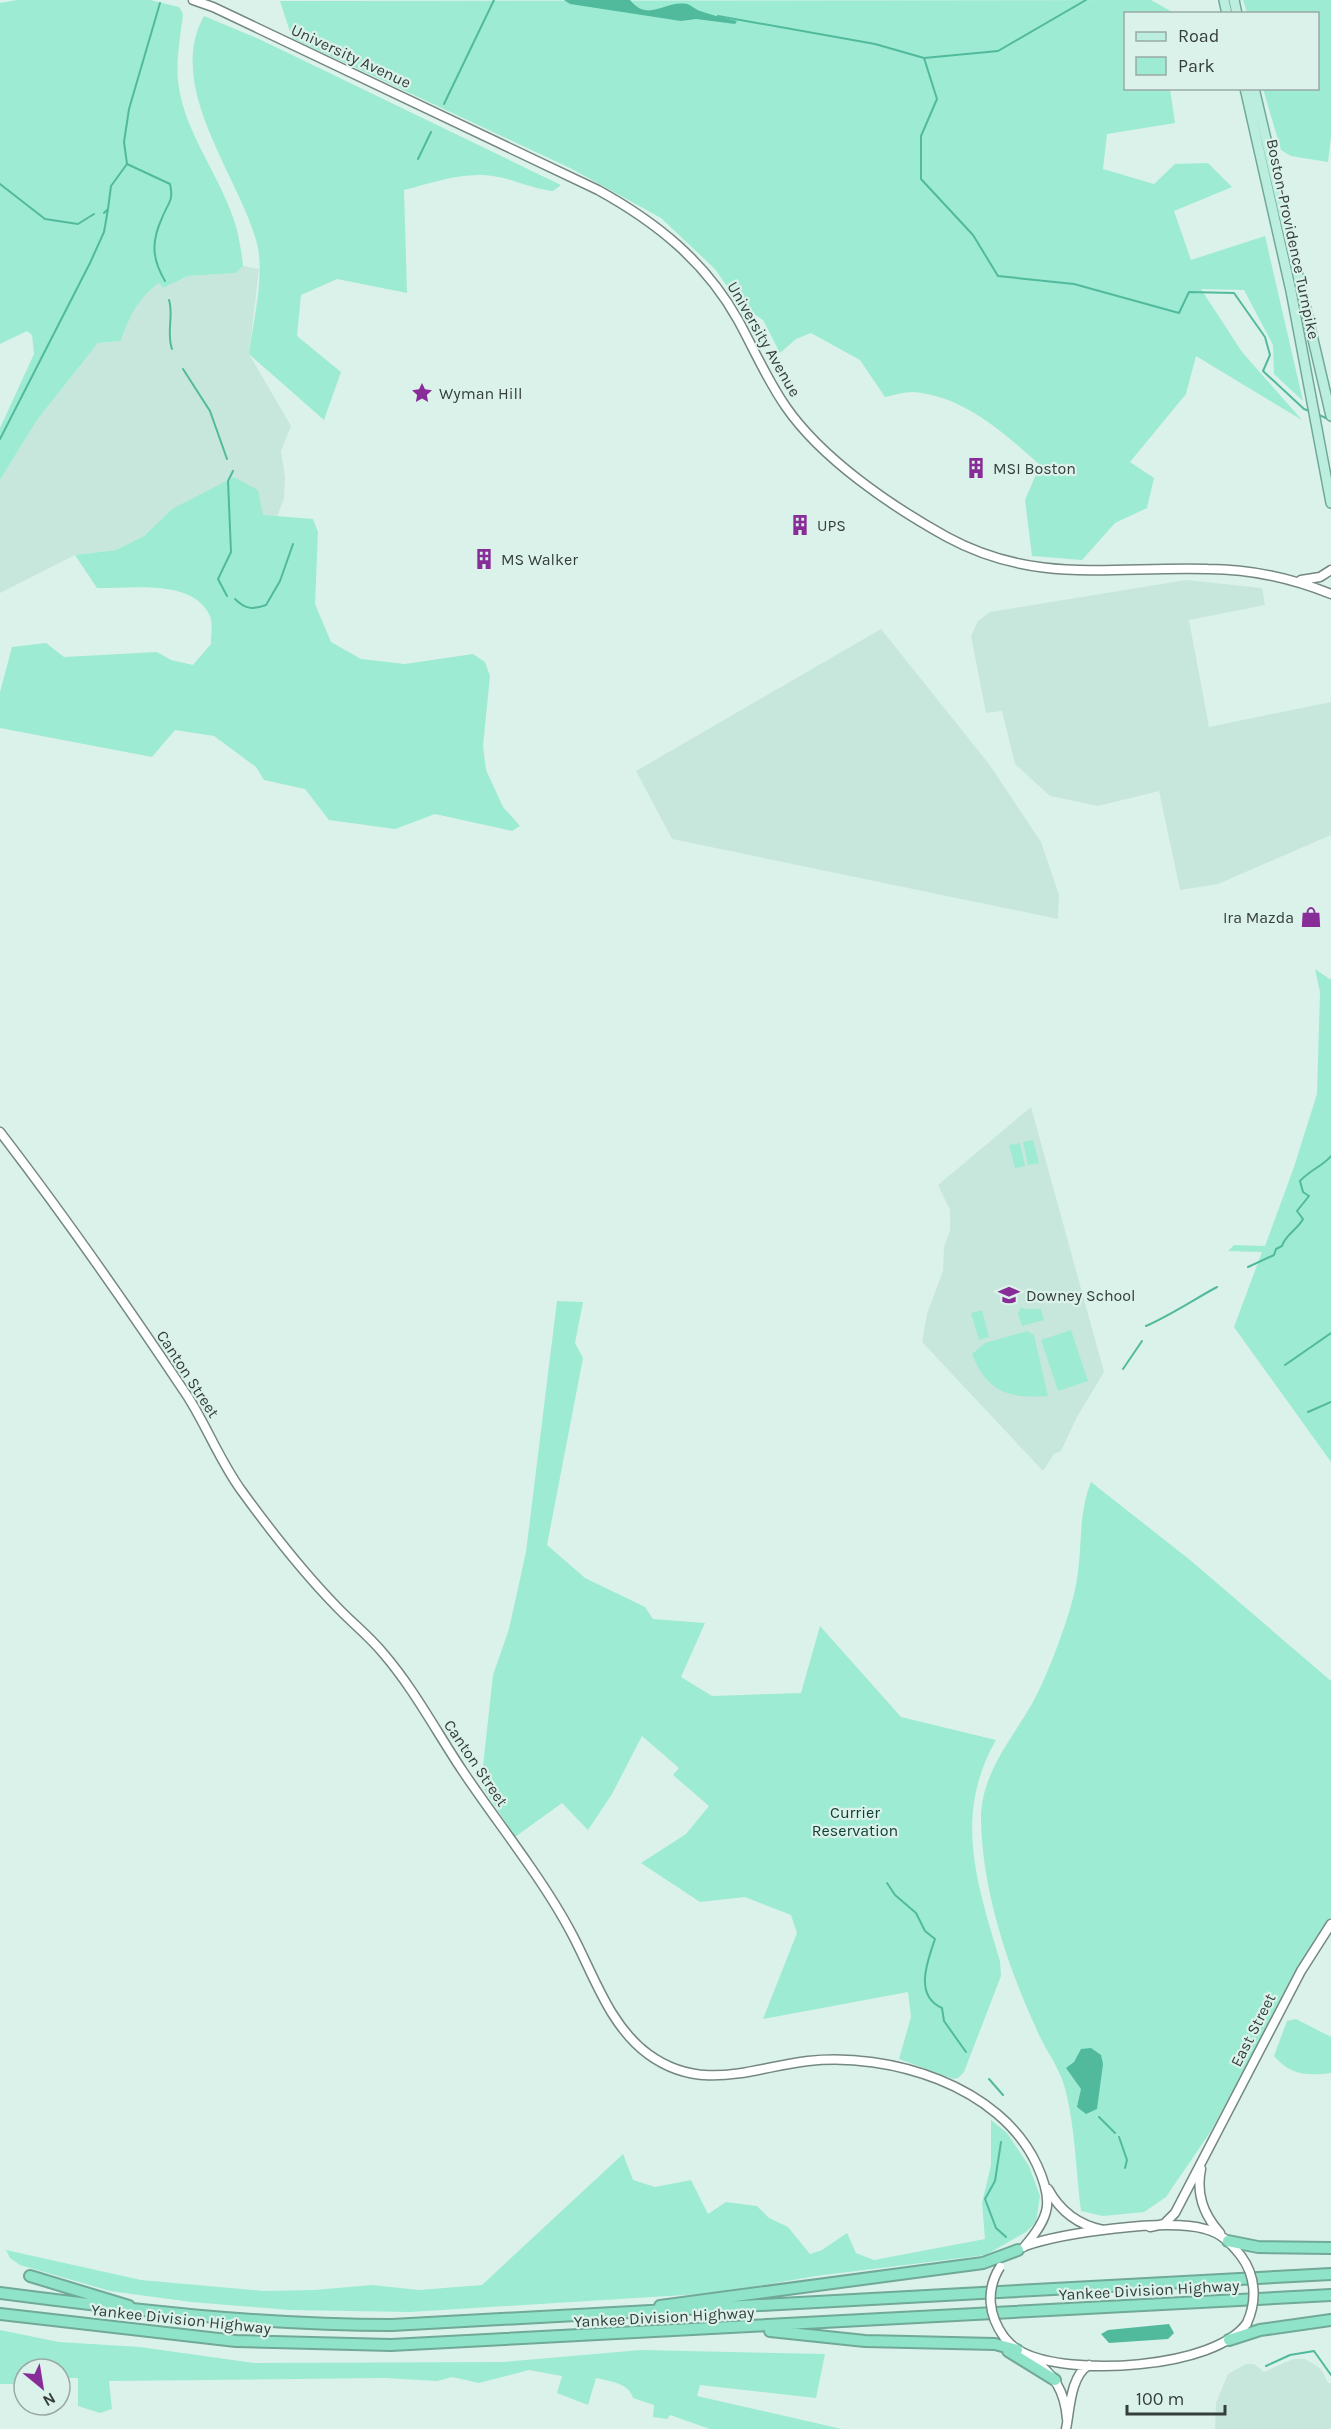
<svg xmlns="http://www.w3.org/2000/svg" width="1331" height="2429" viewBox="0 0 1331 2429" font-family="Karla,sans-serif">
<style>
.built{fill:#c8e7dc}
.green{fill:#9debd2}
.water{fill:#51ba9d}
.lines{fill:none;stroke-linecap:round;stroke-linejoin:round}
.stream{stroke:#51ba9d;stroke-width:2}
.secondary-casing{stroke:#748881;stroke-width:11}
.primary-casing{stroke:#70a997;stroke-width:12}
.motorway-casing{stroke:#70a997;stroke-width:14}
.secondary{stroke:#fff;stroke-width:8}
.primary{stroke:#bceedf;stroke-width:9}
.motorway{stroke:#8fe3c9;stroke-width:10}
.secondary-bridge-casing{stroke:#748881;stroke-width:11;stroke-linecap:butt}
.secondary-bridge{stroke:#fff;stroke-width:8}
.labels{text-anchor:middle;dominant-baseline:central;stroke-width:4.5;stroke-linejoin:round;paint-order:stroke}
.street-label{font-size:16px;fill:#353e3b;stroke:#dbf2ea}
.poi-label{font-size:16px;fill:#353e3b;stroke:#dbf2ea;text-anchor:start}
.park-label{font-size:16px;fill:#114034;stroke:#dbf2ea}
</style>
<rect width="100%" height="100%" fill="#dbf2ea"/>
<path class="built" d="M 243,266 L 259,269 L 249,354 L 291,426 L 281,451 L 285,477 L 284,498 L 277,517 L 172,509 L 144,536 L 116,550 L 75,555 L 0,593 L 0,480 L 37,420 L 98,343 L 121,341 L 129,318 L 144,294 L 159,283 L 163,288 L 188,276 L 236,273 Z
M 1186,580 L 1262,588 L 1265,605 L 1189,620 L 1209,727 L 1331,702 L 1331,835 L 1218,884 L 1180,890 L 1159,791 L 1098,806 L 1050,796 L 1015,764 L 1002,711 L 986,713 L 971,636 L 978,621 L 990,612 Z
M 881,629 L 989,764 L 1041,842 L 1059,895 L 1058,919 L 672,839 L 636,771 Z
M 1031,1107 L 1104,1372 L 1077,1417 L 1061,1451 L 1054,1454 L 1043,1471 L 922,1342 L 927,1314 L 943,1271 L 944,1247 L 950,1231 L 950,1210 L 938,1185 Z
M 1293,2359 L 1305,2359 L 1315,2365 L 1321,2369 L 1328,2383 L 1331,2383 L 1331,2429 L 1215,2429 L 1216,2403 L 1228,2374 L 1246,2364 L 1254,2364 L 1264,2372 Z"/>
<path class="green" d="M 17,0 L 150,0 L 179,7 L 183,14 C 180,39 175,64 179,88 C 186,132 216,171 231,212 C 238,229 241,248 243,266 L 236,273 L 188,276 L 163,288 L 159,283 C 138,298 129,317 121,341 L 98,343 L 37,420 L 0,480 L 0,428 L 34,354 L 32,335 L 27,331 L 0,344 L 0,3 Z
M 1151,0 L 1174,13 L 1126,14 L 1126,88 L 1170,89 L 1175,123 L 1107,134 L 1103,169 L 1154,184 L 1175,164 L 1208,163 L 1232,187 L 1174,211 L 1191,260 L 1265,236 L 1303,401 L 1274,374 L 1273,345 L 1244,290 L 1201,289 L 1242,352 L 1302,420 L 1196,356 L 1186,394 L 1130,462 L 1154,478 L 1147,508 L 1115,523 L 1082,560 L 1032,556 L 1025,500 L 1040,465 C 1004,433 964,396 913,392 C 904,392 894,395 885,397 L 860,360 L 811,333 L 796,339 L 780,353 L 763,320 L 740,305 L 715,269 L 661,218 L 572,169 L 292,38 L 280,1 Z
M 1243,0 L 1331,0 L 1331,136 L 1328,162 L 1291,156 L 1281,150 L 1263,89 L 1318,88 L 1318,14 L 1247,13 Z
M 204,16 L 259,39 L 561,185 L 553,191 C 534,189 518,181 499,177 C 467,170 435,182 404,190 L 407,293 L 337,279 L 301,295 L 297,336 L 341,372 L 324,420 L 249,354 C 253,321 266,272 256,240 C 237,173 165,86 204,16 Z
M 234,477 L 258,490 L 263,515 L 313,519 L 318,532 L 315,604 L 331,642 L 361,659 L 405,664 L 473,654 L 485,662 L 490,676 L 483,746 L 486,770 L 503,807 L 520,826 L 512,831 L 435,814 L 395,829 L 329,820 L 305,789 L 264,780 L 256,767 L 214,736 L 175,730 L 152,757 L 0,728 L 0,692 L 12,647 L 46,643 L 64,657 L 157,652 L 171,660 L 193,665 L 211,644 C 211,635 213,623 210,616 C 193,578 131,589 97,588 L 75,555 L 116,550 L 144,536 L 172,509 Z
M 1315,969 L 1331,980 L 1331,1462 L 1234,1327 L 1262,1252 L 1228,1251 L 1234,1245 L 1265,1246 L 1294,1167 L 1317,1094 L 1320,992 Z
M 1033,1140 L 1039,1163 L 1028,1165 L 1023,1142 Z
M 1020,1143 L 1025,1166 L 1015,1168 L 1009,1145 Z
M 557,1301 L 583,1302 L 575,1343 L 583,1358 L 547,1545 L 585,1578 L 645,1607 L 653,1619 L 705,1623 L 681,1677 L 712,1696 L 801,1693 L 820,1626 L 901,1717 L 996,1740 C 953,1815 977,1884 1000,1961 L 1001,1976 L 964,2072 L 958,2078 L 953,2079 L 899,2059 L 911,2017 L 908,1992 L 763,2019 L 797,1933 L 791,1915 L 745,1897 L 700,1902 L 641,1863 L 686,1834 L 709,1806 L 673,1775 L 679,1768 L 642,1736 L 612,1794 L 588,1830 L 562,1803 L 515,1837 L 481,1784 L 493,1675 L 509,1629 L 526,1552 Z
M 1021,1307 L 1025,1309 L 1041,1309 L 1044,1320 L 1022,1326 L 1018,1314 Z
M 982,1310 L 989,1337 L 979,1340 L 971,1313 Z
M 1071,1330 L 1088,1381 L 1058,1391 L 1041,1340 Z
M 1027,1331 L 1034,1335 L 1048,1396 C 1009,1399 987,1392 972,1354 L 985,1343 Z
M 1091,1482 L 1190,1560 L 1331,1681 L 1331,1918 L 1303,1962 L 1211,2131 L 1166,2197 L 1144,2212 L 1103,2216 L 1081,2211 C 1076,2171 1075,2123 1064,2085 C 1058,2065 1044,2048 1036,2028 C 1007,1965 982,1889 981,1819 C 981,1774 1011,1740 1032,1704 C 1041,1687 1049,1668 1056,1650 C 1065,1625 1075,1598 1078,1572 C 1082,1541 1079,1512 1091,1482 Z
M 1296,2019 L 1331,2037 L 1331,2073 C 1307,2076 1290,2075 1274,2056 L 1287,2021 Z
M 991,2120 L 1007,2133 L 1029,2166 L 1040,2196 L 1036,2222 L 1026,2232 L 986,2255 L 816,2276 L 716,2293 L 410,2312 L 290,2310 L 191,2302 L 110,2291 L 20,2265 L 10,2258 L 6,2250 L 141,2280 L 264,2291 L 314,2290 L 372,2285 L 419,2290 L 482,2285 L 623,2154 L 633,2180 L 655,2187 L 691,2180 L 708,2214 L 726,2202 L 757,2206 L 769,2218 L 788,2227 L 810,2254 L 822,2250 L 847,2233 L 856,2253 L 874,2260 L 985,2239 L 982,2203 L 991,2165 Z
M 0,2330 L 59,2342 L 140,2347 L 254,2363 L 503,2362 L 641,2350 L 825,2354 L 816,2398 L 700,2385 L 697,2396 L 842,2429 L 710,2429 L 670,2415 L 667,2419 L 653,2417 L 654,2405 L 633,2398 C 629,2383 609,2381 596,2378 L 588,2405 L 557,2393 L 562,2376 L 529,2370 L 479,2383 L 452,2377 L 437,2381 L 385,2378 L 109,2381 L 112,2409 L 100,2413 L 78,2406 L 78,2378 L 60,2378 L 60,2369 L 30,2364 L 27,2369 L 24,2369 L 21,2384 L 0,2384 Z"/>
<path class="water" d="M 564,0 L 630,0 C 649,23 664,0 687,4 C 691,5 695,9 700,11 C 711,15 724,18 737,21 L 735,24 L 696,19 L 681,21 L 570,4 Z
M 1091,2048 L 1101,2055 L 1103,2064 L 1097,2109 L 1086,2114 L 1077,2107 L 1081,2089 L 1066,2068 L 1074,2062 L 1081,2049 Z
M 1169,2324 L 1174,2333 L 1168,2339 L 1109,2343 L 1101,2334 L 1108,2330 Z"/>
<g class="lines">
<path class="stream" d="M 160,3 L 129,109 L 124,142 L 127,164 L 170,184 C 174,202 168,202 162,218 C 151,242 152,259 165,281
M 718,16 L 875,44 L 924,58 L 937,99 L 921,136 L 921,179 L 973,235 L 998,276 L 1074,284 L 1179,313 L 1189,292 L 1234,293 L 1265,337 L 1270,355 L 1263,371 L 1304,409 L 1312,412
M 924,58 L 998,51 L 1086,0
M 444,104 L 494,0
M 418,159 L 431,132
M 0,184 L 45,219 L 78,224 L 94,214
M 104,213 L 108,209 L 111,186 L 127,164
M 169,300 C 174,316 166,332 172,349
M 183,369 L 210,411 L 227,459
M 1317,414 L 1328,419
M 0,439 L 90,263 L 104,232 L 108,209
M 227,596 L 218,579 L 231,552 L 228,481 L 233,471
M 235,599 C 245,609 252,610 266,605 L 280,581 L 293,544
M 1248,1267 L 1274,1255 L 1276,1249 L 1282,1246 C 1285,1235 1298,1229 1303,1219 L 1297,1211 L 1309,1196 L 1303,1192 L 1300,1181 C 1311,1169 1323,1166 1331,1156
M 1146,1326 C 1171,1315 1193,1300 1217,1287
M 1285,1365 L 1331,1333
M 1123,1369 L 1142,1341
M 1308,1412 L 1331,1402
M 887,1883 L 895,1895 L 916,1913 L 925,1931 L 935,1939 C 927,1962 914,1996 942,2008 L 944,2021 L 966,2052
M 989,2079 L 1003,2095
M 1099,2117 L 1115,2133
M 1119,2137 L 1127,2160 L 1125,2168
M 1001,2142 L 995,2181 L 985,2199 L 996,2228 L 1006,2237
M 1266,2366 L 1290,2355 L 1314,2351 L 1331,2375"/>
<defs>
<path id="secondary" d="M 193,0 L 213,7 L 598,190 C 656,222 705,261 738,320 C 754,349 767,380 786,407 C 822,459 891,506 947,537 C 1035,585 1113,566 1208,569 C 1250,569 1291,578 1331,594
M 1301,580 L 1320,577 L 1331,570
M 0,1132 C 66,1218 128,1307 188,1397 C 207,1427 220,1461 241,1490 C 270,1530 302,1571 336,1606 C 351,1622 369,1636 383,1653 C 414,1689 436,1731 462,1770 C 484,1803 507,1833 529,1865 C 545,1888 560,1911 573,1936 C 594,1976 610,2026 648,2054 C 701,2093 751,2068 808,2061 C 889,2052 1000,2085 1037,2165 C 1054,2202 1050,2217 1024,2247
M 1201,2169 C 1196,2194 1203,2214 1220,2233
M 1048,2189 C 1060,2211 1078,2225 1103,2230
M 1150,2227 L 1164,2224 L 1175,2213 L 1301,1971 L 1331,1924
M 1025,2246 C 1062,2233 1167,2218 1205,2229 C 1221,2233 1231,2243 1241,2256
M 1004,2337 C 1009,2343 1015,2349 1022,2352 C 1069,2377 1215,2369 1247,2323
M 1031,2358 C 1054,2373 1065,2392 1067,2419
M 1066,2429 C 1070,2410 1070,2376 1089,2365"/>
<path id="primary" d="M 1224,0 L 1227,14
M 1234,0 L 1237,14
M 1245,88 L 1291,291 L 1331,503
M 1254,88 L 1331,416"/>
<path id="motorway" d="M 1228,2241 L 1258,2247 L 1331,2248
M 30,2276 L 129,2306
M 0,2293 C 131,2310 260,2325 392,2325 L 1331,2274
M 660,2306 L 983,2263 L 1018,2250
M 0,2314 L 236,2341 L 391,2345 L 1331,2295
M 770,2331 L 865,2341 L 995,2344 L 1017,2350
M 1229,2340 L 1260,2330 L 1331,2320
M 1008,2351 L 1055,2380"/>
</defs>
<use href="#secondary" class="secondary-casing"/>
<use href="#primary" class="primary-casing"/>
<use href="#motorway" class="motorway-casing"/>
<use href="#secondary" class="secondary"/>
<use href="#primary" class="primary"/>
<use href="#motorway" class="motorway"/>
<defs>
<path id="secondary-bridge" d="M 1241,2256 C 1256,2276 1257,2301 1247,2323
M 1000,2267 C 985,2291 989,2316 1004,2337"/>
</defs>
<use href="#secondary-bridge" class="secondary-bridge-casing"/>
<use href="#secondary-bridge" class="secondary-bridge"/>
</g>
<defs>
<symbol id="sight-bare" viewBox="-9 -9 18 18"><path d="M0-6L1.8-2.2L6-1.7L2.9 1.2L3.7 5.4L0 3.3L-3.7 5.4L-2.9 1.2L-6-1.7L-1.8-2.2Z" fill="#882c97" stroke="#dbf2ea" stroke-width="2.5" paint-order="stroke"/></symbol>
<symbol id="building-bare" viewBox="-9 -9 18 18"><path d="M-4-6H4V6H1V3H-1V6H-4ZM-2.5-4.3h1.7v1.8h-1.7ZM.8-4.3h1.7v1.8H.8ZM-2.5-1h1.7V.8h-1.7ZM.8-1h1.7V.8H.8Z" fill="#882c97" stroke="#dbf2ea" stroke-width="2.5" paint-order="stroke"/></symbol>
<symbol id="shop-bare" viewBox="-9 -9 18 18"><path d="M-5-2.5h2.3a2.7 3.5 0 0 1 5.4 0H5L5.5 6h-11ZM-1.5-2.5h3a1.5 2.3 0 0 0-3 0Z" fill="#882c97" stroke="#dbf2ea" stroke-width="2.5" paint-order="stroke"/></symbol>
<symbol id="school-bare" viewBox="-9 -9 18 18"><path d="M0-5L7-2L0 1L-7-2ZM-4 1L0 2.5L4 1V4Q0 6-4 4Z" fill="#882c97" stroke="#dbf2ea" stroke-width="2.5" paint-order="stroke"/></symbol>
</defs>
<g fill-rule="evenodd">
<use href="#sight-bare" x="407" y="378" width="30" height="30"/>
<use href="#building-bare" x="961" y="453" width="30" height="30"/>
<use href="#building-bare" x="785" y="510" width="30" height="30"/>
<use href="#building-bare" x="469" y="544" width="30" height="30"/>
<use href="#shop-bare" x="1296" y="902" width="30" height="30"/>
<use href="#school-bare" x="994" y="1280" width="30" height="30"/>
</g>
<g class="labels">
<g class="street-label">
<text transform="translate(351 56) rotate(25)">University Avenue</text>
<text transform="translate(1293 239) rotate(78)">Boston-Providence Turnpike</text>
<text transform="translate(764 339) rotate(60)">University Avenue</text>
<text transform="translate(188 1374) rotate(57)">Canton Street</text>
<text transform="translate(476 1763) rotate(56)">Canton Street</text>
<text transform="translate(1253 2030) rotate(-63)">East Street</text>
<text transform="translate(1149 2290) rotate(-3)">Yankee Division Highway</text>
<text transform="translate(664 2317) rotate(-3)">Yankee Division Highway</text>
<text transform="translate(181 2319) rotate(6)">Yankee Division Highway</text>
</g>
<g class="poi-label">
<text x="439" y="393">Wyman Hill</text>
<text x="993" y="468">MSI Boston</text>
<text x="817" y="525">UPS</text>
<text x="501" y="559">MS Walker</text>
<text x="1294" y="917" text-anchor="end">Ira Mazda</text>
<text x="1026" y="1295">Downey School</text>
</g>
<g class="park-label">
<text x="855" y="1812">Currier<tspan x="855" dy="18">Reservation</tspan></text>
</g>
</g>
<rect x="1124" y="12" width="195" height="78" fill="#dbf2ea" stroke="#99aaa4" stroke-width="1.5"/>
<rect x="1136" y="32" width="30" height="9" fill="#bceedf" stroke="#99aaa4" stroke-width="1.5"/>
<text x="1178" y="42" font-size="18" fill="#353e3b">Road</text>
<rect x="1136" y="57" width="30" height="18" fill="#9debd2" stroke="#99aaa4" stroke-width="1.5"/>
<text x="1178" y="72" font-size="18" fill="#353e3b">Park</text>
<g transform="translate(42 2387) rotate(150)"><circle r="28" fill="#dbf2ea" stroke="#99aaa4" stroke-width="1.5"/>
<path d="M0-4.5L10 22L0 15L-10 22Z" fill="#882c97"/>
<text y="-9" font-size="16" font-weight="bold" text-anchor="middle" fill="#353e3b">N</text>
</g>
<path d="M1127 2405v9h98v-9" fill="none" stroke="#353e3b" stroke-width="3"/>
<text x="1136" y="2405" font-size="18" fill="#353e3b" stroke="#dbf2ea" stroke-width="4.5" paint-order="stroke">100 m</text>
</svg>
